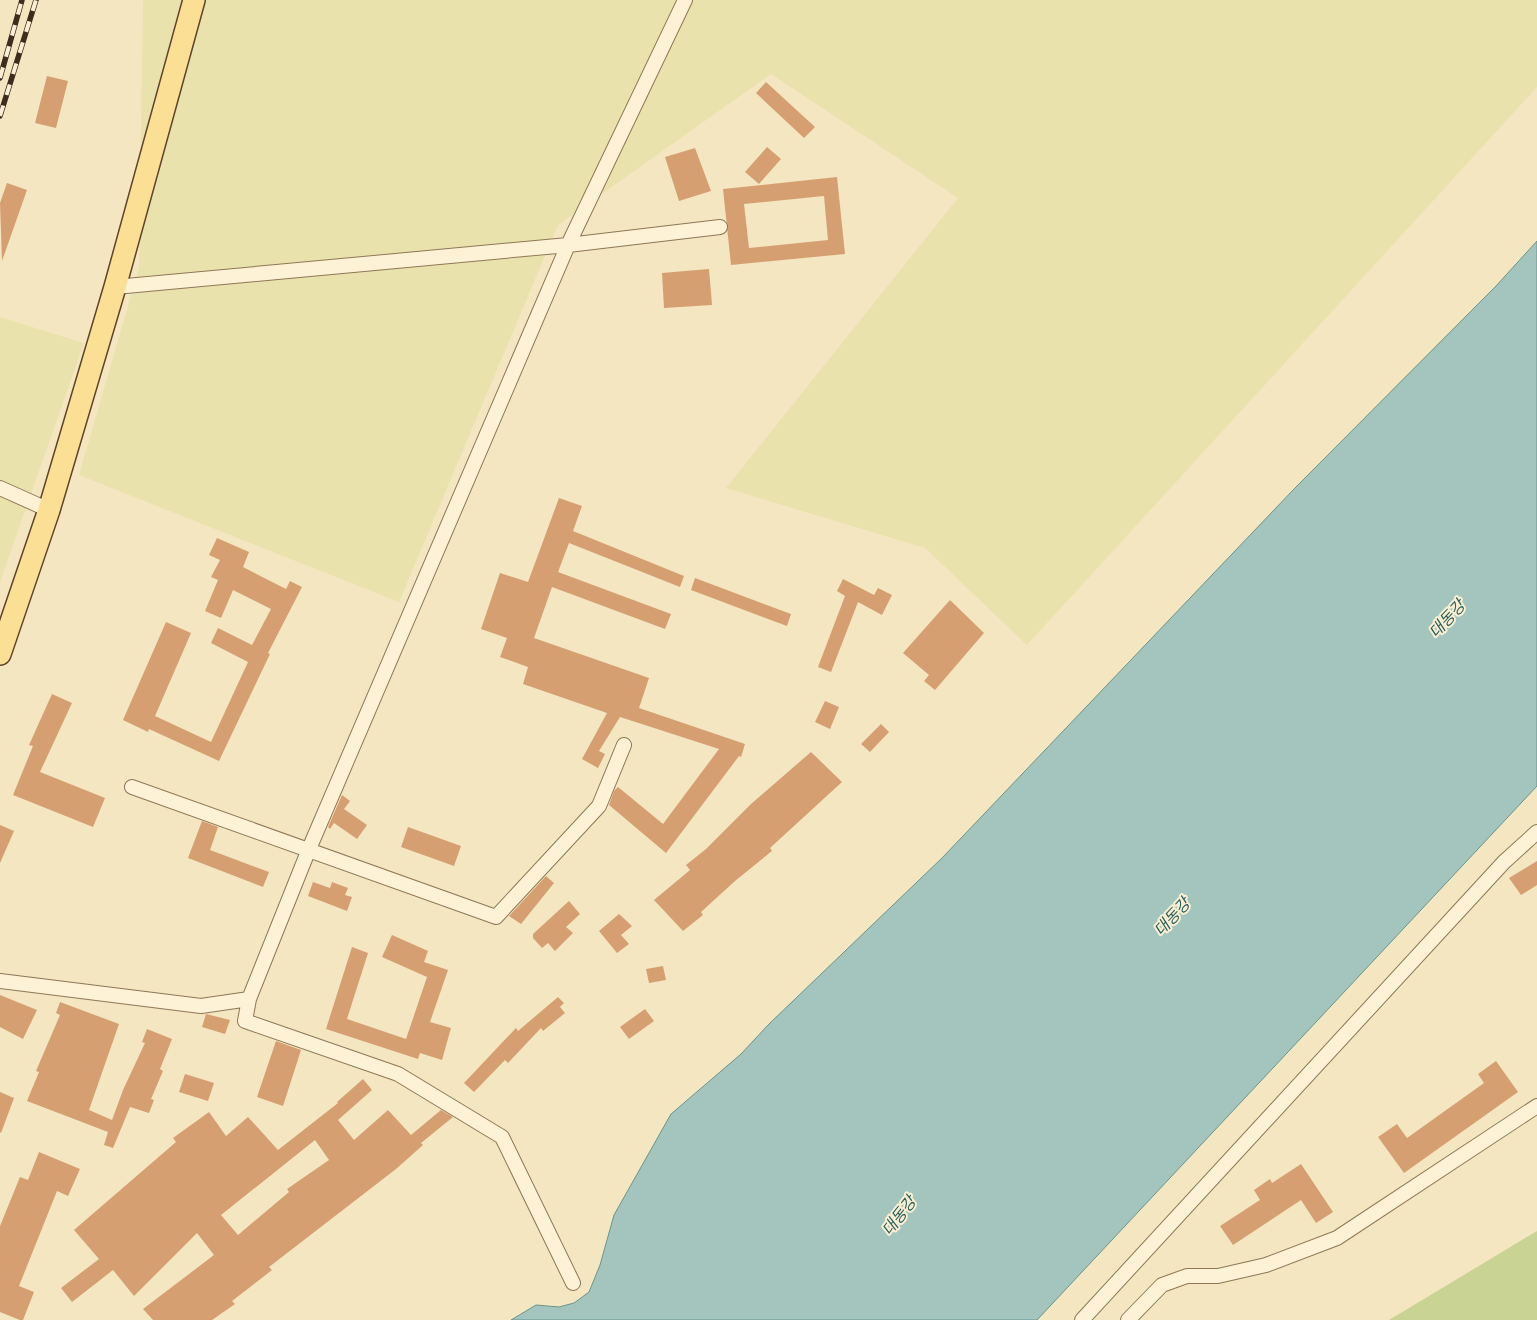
<svg xmlns="http://www.w3.org/2000/svg" width="1537" height="1320" viewBox="0 0 1537 1320" font-family="'Times New Roman','Noto Sans KR',serif">
<style>
.farmland{fill:#eae2ad}
.green{fill:#c9d393}
.water{fill:#a4c5bd;stroke:#69958c}
.building{fill:#d69f72;fill-rule:evenodd}
.lines{fill:none;stroke-linecap:round;stroke-linejoin:round}
.minor-casing{stroke:#8f7756;stroke-width:16}
.primary-casing{stroke:#5d442b;stroke-width:24}
.minor{stroke:#fdf2d5;stroke-width:14}
.primary{stroke:#fbdf94;stroke-width:21}
.rail-casing{stroke:#3d2d1c;stroke-width:5.5}
.rail{stroke:#faefd2;stroke-width:4;stroke-dasharray:11;stroke-linecap:butt}
.labels{text-anchor:middle;dominant-baseline:central;stroke-width:4;stroke-linejoin:round;paint-order:stroke}
.water-label{font-size:16px;font-style:italic;fill:#295f5d;stroke:#faefd2}
</style>
<rect width="100%" height="100%" fill="#f3e6c1"/>
<path class="farmland" d="M 143,0 L 1537,0 L 1537,87 L 1027,645 L 925,548 L 726,488 L 958,198 L 771,74 L 558,225 L 399,602 L 79,475 L 139,268 Z
M 0,317 L 84,343 L 0,582 Z"/>
<path class="green" d="M 1537,1231 L 1537,1320 L 1389,1320 Z"/>
<path class="water" d="M 1537,241 L 1537,786 L 1037,1320 L 511,1320 L 536,1305 L 559,1307 L 574,1303 L 589,1292 L 600,1265 L 614,1215 L 671,1114 L 741,1054 L 769,1024 L 942,858 L 1295,488 L 1496,286 Z"/>
<path class="building" d="M 47,76 L 68,81 L 56,128 L 35,123 Z
M 766,82 L 815,127 L 804,138 L 756,93 Z
M 767,147 L 781,159 L 759,184 L 745,172 Z
M 695,148 L 711,191 L 679,201 L 665,157 Z
M 837,177 L 845,254 L 731,265 L 723,189 ZM 824,196 L 828,240 L 749,248 L 744,204 Z
M 7,183 L 27,190 L 2,261 L 0,203 Z
M 709,269 L 712,305 L 664,308 L 662,273 Z
M 559,498 L 582,506 L 573,531 L 684,576 L 680,587 L 569,543 L 558,572 L 671,614 L 665,629 L 552,587 L 534,638 L 649,678 L 639,708 L 745,744 L 741,757 L 739,756 L 666,853 L 609,805 L 614,791 L 618,787 L 663,824 L 719,749 L 620,717 L 599,751 L 605,754 L 598,768 L 582,759 L 607,713 L 523,684 L 528,667 L 500,657 L 507,638 L 481,629 L 500,573 L 528,582 Z
M 217,538 L 249,552 L 243,567 L 286,589 L 290,581 L 302,587 L 268,653 L 270,654 L 219,761 L 149,729 L 148,732 L 123,720 L 166,622 L 191,633 L 155,716 L 211,742 L 248,662 L 211,643 L 218,628 L 252,645 L 271,609 L 233,590 L 221,618 L 205,611 L 218,580 L 211,577 L 220,560 L 209,555 Z
M 695,578 L 791,614 L 787,626 L 691,590 Z
M 843,579 L 874,595 L 878,588 L 892,595 L 882,615 L 858,602 L 831,672 L 818,667 L 845,596 L 837,591 Z
M 950,600 L 984,633 L 935,690 L 924,681 L 929,675 L 903,653 Z
M 52,694 L 72,703 L 40,772 L 105,798 L 93,827 L 13,795 L 33,746 L 29,745 Z
M 825,701 L 839,707 L 830,729 L 815,722 Z
M 881,724 L 889,732 L 870,752 L 861,744 Z
M 811,752 L 842,782 L 770,848 L 772,851 L 735,881 L 701,912 L 703,915 L 683,931 L 654,900 L 690,870 L 686,865 L 706,849 L 751,804 Z
M 342,795 L 350,801 L 344,809 L 367,825 L 357,839 L 334,823 L 330,829 L 328,827 Z
M 202,821 L 218,827 L 210,850 L 269,872 L 263,887 L 188,858 Z
M 0,825 L 14,831 L 0,863 Z
M 408,827 L 461,846 L 454,866 L 401,847 Z
M 1537,861 L 1537,885 L 1521,895 L 1509,878 Z
M 546,876 L 554,883 L 521,924 L 509,916 Z
M 313,882 L 330,888 L 332,882 L 348,888 L 345,895 L 352,897 L 347,911 L 308,896 Z
M 569,901 L 580,914 L 566,927 L 573,933 L 555,951 L 548,943 L 542,948 L 533,938 L 533,934 Z
M 619,914 L 632,926 L 621,935 L 629,944 L 617,953 L 599,931 Z
M 392,935 L 428,951 L 424,962 L 448,970 L 430,1022 L 451,1028 L 442,1060 L 420,1053 L 418,1059 L 326,1029 L 352,947 L 368,953 L 347,1019 L 406,1039 L 427,977 L 382,957 Z
M 663,966 L 666,980 L 649,983 L 646,969 Z
M 0,995 L 37,1010 L 23,1039 L 0,1027 Z
M 558,997 L 564,1003 L 560,1007 L 565,1013 L 543,1031 L 541,1028 L 508,1063 L 505,1060 L 474,1092 L 464,1083 L 516,1028 L 518,1031 Z
M 60,1002 L 119,1024 L 89,1110 L 112,1120 L 123,1090 L 145,1043 L 142,1042 L 147,1029 L 172,1039 L 160,1069 L 163,1071 L 151,1099 L 154,1100 L 149,1113 L 130,1107 L 113,1148 L 104,1145 L 108,1132 L 27,1101 L 39,1072 L 36,1071 L 60,1015 L 56,1013 Z
M 645,1009 L 654,1021 L 629,1039 L 620,1027 Z
M 206,1014 L 230,1020 L 225,1034 L 202,1027 Z
M 276,1041 L 301,1050 L 283,1106 L 257,1097 Z
M 1496,1061 L 1518,1092 L 1404,1173 L 1378,1137 L 1397,1124 L 1407,1138 L 1484,1083 L 1478,1074 Z
M 185,1074 L 214,1083 L 208,1101 L 179,1092 Z
M 363,1079 L 372,1090 L 338,1120 L 354,1140 L 388,1110 L 411,1135 L 441,1110 L 453,1117 L 421,1143 L 423,1145 L 396,1169 L 269,1267 L 272,1270 L 232,1301 L 235,1304 L 212,1320 L 153,1320 L 143,1309 L 214,1255 L 197,1233 L 134,1296 L 113,1270 L 72,1302 L 61,1288 L 99,1259 L 74,1230 L 176,1142 L 173,1138 L 209,1112 L 226,1136 L 248,1117 L 278,1150 L 338,1103 L 337,1102 ZM 315,1140 L 329,1160 L 287,1189 L 289,1192 L 238,1235 L 221,1215 Z
M 0,1092 L 14,1098 L 1,1133 L 0,1132 Z
M 39,1152 L 80,1169 L 68,1196 L 57,1191 L 19,1286 L 34,1292 L 23,1320 L 20,1320 L 0,1312 L 0,1226 L 20,1177 L 28,1180 Z
M 1301,1164 L 1333,1212 L 1316,1223 L 1301,1200 L 1233,1245 L 1220,1226 L 1260,1200 L 1254,1190 L 1270,1179 L 1272,1183 Z"/>
<g class="lines">
<defs>
<path id="minor" d="M 115,287 L 568,245 L 720,227
M 0,488 L 49,510
M 132,787 L 496,917 L 599,806 L 624,745
M 0,981 L 201,1006 L 249,999
M 573,1283 L 502,1137 L 398,1074 L 245,1021 L 249,999 L 309,849 L 568,245 L 685,0
M 1082,1320 L 1504,862 L 1537,832
M 1128,1320 L 1162,1285 L 1187,1276 L 1218,1276 L 1266,1265 L 1337,1238 L 1537,1106"/>
<path id="primary" d="M 0,654 L 49,510 L 115,287 L 194,0"/>
</defs>
<use href="#minor" class="minor-casing"/>
<use href="#primary" class="primary-casing"/>
<use href="#minor" class="minor"/>
<use href="#primary" class="primary"/>
<defs>
<path id="rail" d="M 0,78 L 22,0
M 0,116 L 36,0"/>
</defs>
<use href="#rail" class="rail-casing"/>
<use href="#rail" class="rail"/>
</g>
<g class="labels">
<g class="water-label">
<text transform="translate(1447 619) rotate(-47)">대동강</text>
<text transform="translate(1172 917) rotate(-47)">대동강</text>
<text transform="translate(899 1216) rotate(-52)">대동강</text>
</g>
</g>
</svg>
